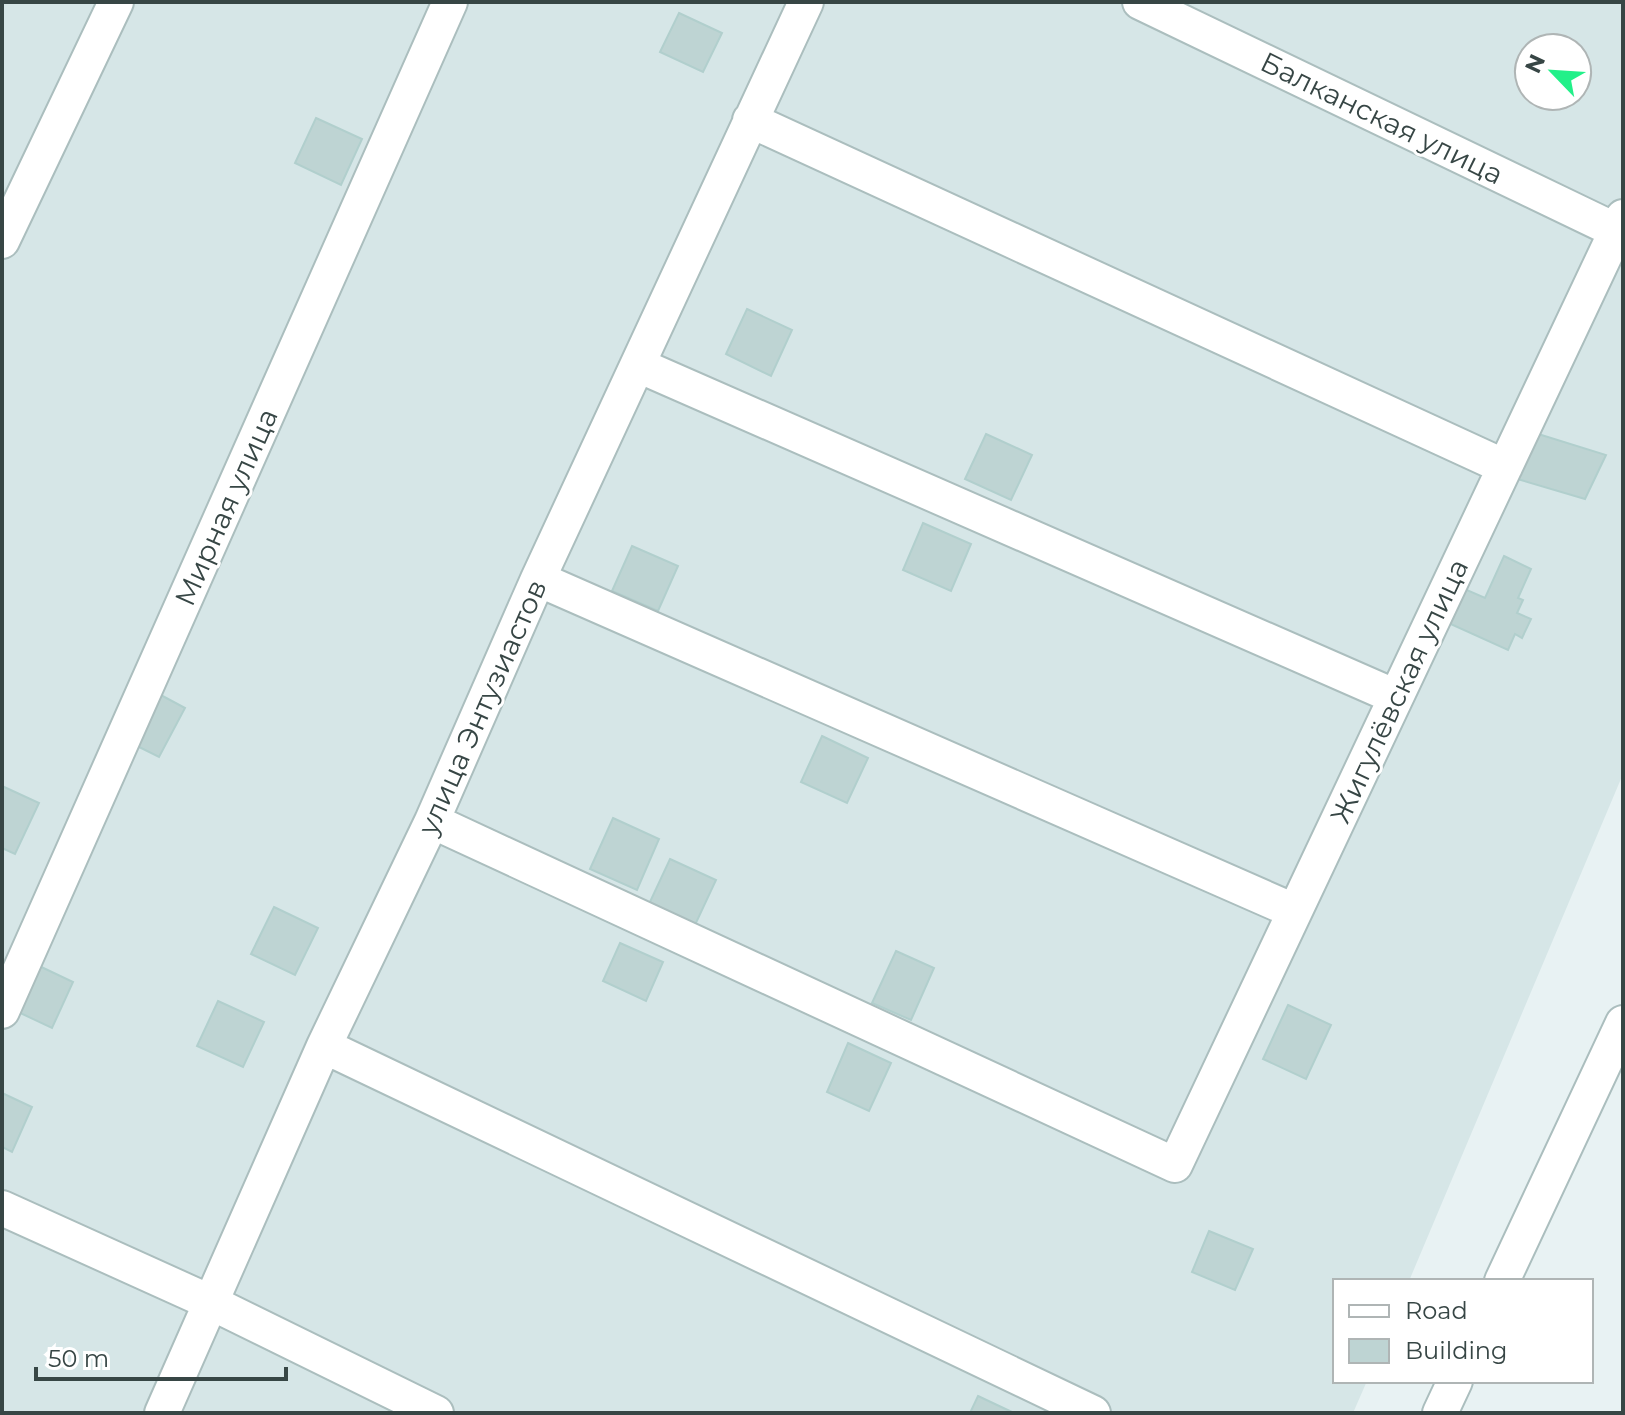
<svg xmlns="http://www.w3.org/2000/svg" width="1625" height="1415" viewBox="0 0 1625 1415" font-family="Montserrat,sans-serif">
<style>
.residential{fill:#d6e6e7;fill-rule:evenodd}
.building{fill:#bed4d3;stroke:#b1cfcd;stroke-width:2}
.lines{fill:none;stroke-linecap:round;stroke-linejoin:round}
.minor-casing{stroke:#abbebe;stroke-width:38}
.minor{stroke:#fff;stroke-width:34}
.labels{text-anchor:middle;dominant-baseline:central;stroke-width:6;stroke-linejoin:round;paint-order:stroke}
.street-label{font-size:28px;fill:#374645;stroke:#fff}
</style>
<rect width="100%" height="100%" fill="#e8f2f3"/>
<path class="residential" d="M 2,2 L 1623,2 L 1623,774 L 1409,1281 L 1335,1281 L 1335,1381 L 1367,1381 L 1353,1413 L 2,1413 ZM 1529,48 L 1577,48 L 1577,96 L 1529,96 Z"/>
<path class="building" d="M 679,13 L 722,33 L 703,72 L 660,52 Z
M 316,118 L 362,139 L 341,185 L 295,163 Z
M 747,309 L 792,330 L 771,376 L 726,354 Z
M 1535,433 L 1606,455 L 1585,499 L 1514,478 Z
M 986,434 L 1032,455 L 1011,500 L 965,479 Z
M 923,523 L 971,544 L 951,591 L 903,570 Z
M 632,546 L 678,566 L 658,611 L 612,591 Z
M 1504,556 L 1531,569 L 1518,598 L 1523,600 L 1517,613 L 1531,619 L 1522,638 L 1515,634 L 1508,650 L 1444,621 L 1460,587 L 1485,598 Z
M 157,693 L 185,708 L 159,757 L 131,743 Z
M 822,736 L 868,758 L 847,803 L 801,782 Z
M 2,786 L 39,803 L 15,854 L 2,848 Z
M 613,818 L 659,839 L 637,890 L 590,869 Z
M 670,859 L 716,880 L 695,925 L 649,904 Z
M 274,907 L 318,928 L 295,975 L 251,954 Z
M 620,943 L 663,962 L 646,1001 L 603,981 Z
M 896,951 L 934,968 L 911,1020 L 872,1003 Z
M 35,964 L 73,982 L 52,1028 L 14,1010 Z
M 218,1001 L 264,1022 L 243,1067 L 197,1046 Z
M 1288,1005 L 1331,1025 L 1306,1079 L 1263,1059 Z
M 848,1043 L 891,1063 L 869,1111 L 827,1092 Z
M 2,1093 L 32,1107 L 12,1152 L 2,1147 Z
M 1209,1231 L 1253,1249 L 1235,1290 L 1192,1272 Z
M 978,1396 L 1014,1413 L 970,1413 Z"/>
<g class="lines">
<defs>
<path id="minor" d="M 1140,2 L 1623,234
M 750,120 L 1505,467
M 2,241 L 116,2
M 638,365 L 1396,697
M 538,579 L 1294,911
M 432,821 L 1175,1165 L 1623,217
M 2,1011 L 450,2
M 324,1046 L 1093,1413
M 2,1208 L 212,1303 L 436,1413
M 1502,1281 L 1623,1023
M 162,1413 L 324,1046 L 432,821 L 538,579 L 806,2
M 1440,1413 L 1455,1381"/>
</defs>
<use href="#minor" class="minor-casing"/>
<use href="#minor" class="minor"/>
</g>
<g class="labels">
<g class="street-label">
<text transform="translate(1382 118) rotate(26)">Балканская улица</text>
<text transform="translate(226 507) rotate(-66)">Мирная улица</text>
<text transform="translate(1399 691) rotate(-65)">Жигулёвская улица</text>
<text transform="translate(482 707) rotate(-66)">улица Энтузиастов</text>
</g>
</g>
<rect width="1625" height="1415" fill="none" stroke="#374645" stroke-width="8"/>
<rect x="1333" y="1279" width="260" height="104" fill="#ffffff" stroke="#afb5b5" stroke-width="2"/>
<rect x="1349" y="1305" width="40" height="12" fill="#ffffff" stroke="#afb5b5" stroke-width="2"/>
<text x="1405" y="1319" font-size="24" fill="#374645">Road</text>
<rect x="1349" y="1339" width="40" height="24" fill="#bed4d3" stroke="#afb5b5" stroke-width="2"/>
<text x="1405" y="1359" font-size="24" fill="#374645">Building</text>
<g transform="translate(1553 72) rotate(295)"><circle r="38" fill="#ffffff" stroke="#afb5b5" stroke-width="2"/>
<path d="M0-6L14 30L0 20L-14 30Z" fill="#22f089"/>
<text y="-12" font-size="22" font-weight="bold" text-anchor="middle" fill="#374645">N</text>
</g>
<path d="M36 1367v12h250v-12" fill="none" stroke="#374645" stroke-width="4"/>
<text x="48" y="1367" font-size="24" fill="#374645" stroke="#ffffff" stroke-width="6" paint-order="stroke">50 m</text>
</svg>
